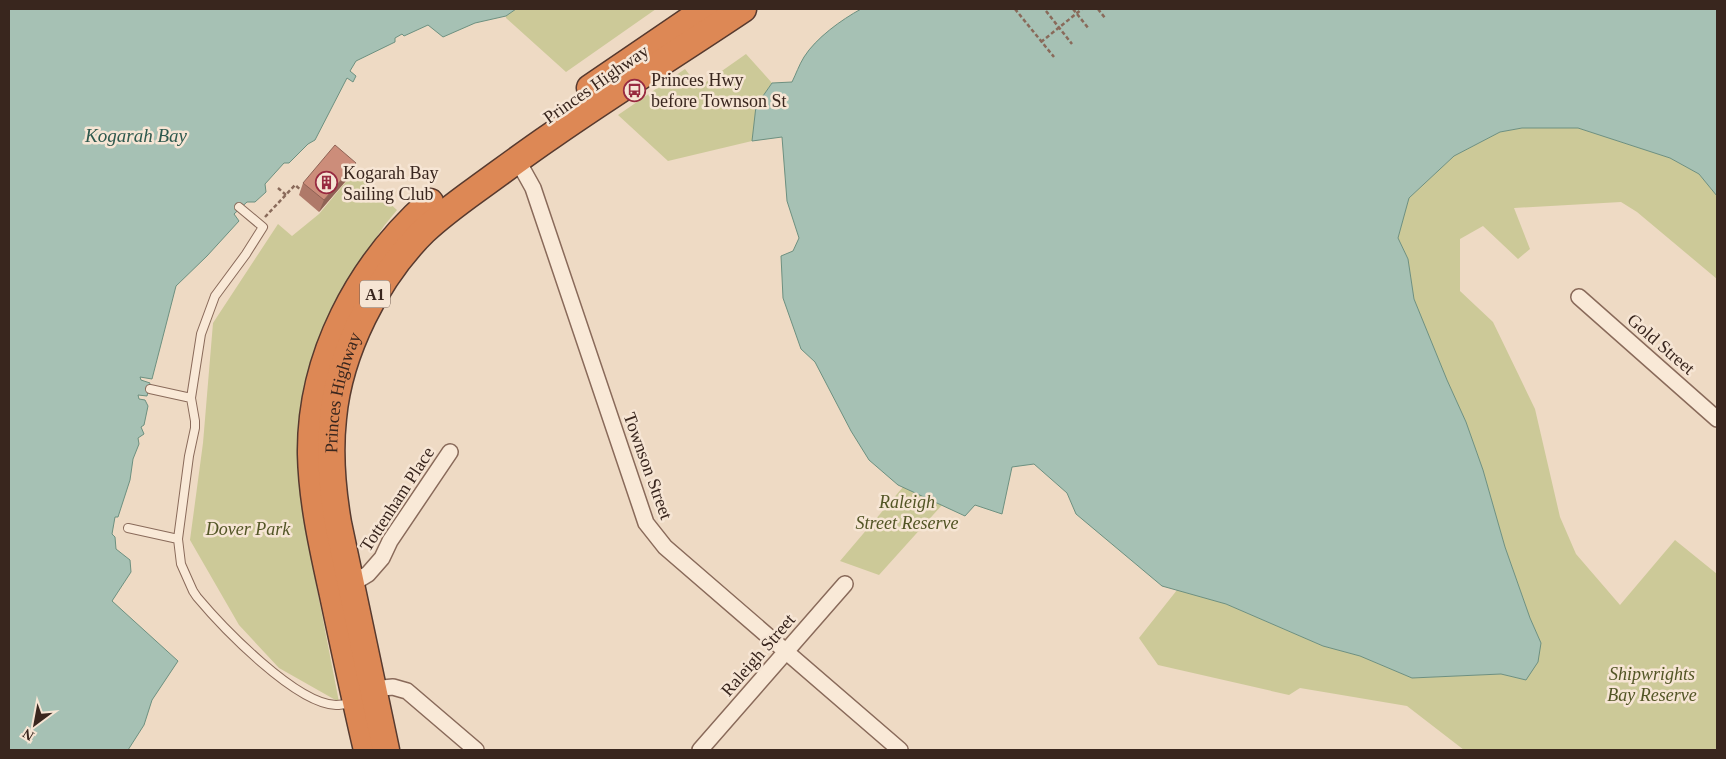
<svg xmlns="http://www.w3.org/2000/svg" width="1726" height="759" viewBox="0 0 1726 759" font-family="'Times New Roman',serif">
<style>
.green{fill:#ccc998}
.water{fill:#a6c1b4;stroke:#6d9080}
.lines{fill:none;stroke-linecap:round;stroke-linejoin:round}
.lane-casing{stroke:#896a5a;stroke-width:10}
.street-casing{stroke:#896a5a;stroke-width:18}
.highway-casing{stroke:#573a2f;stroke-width:29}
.path{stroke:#896a5a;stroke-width:2.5;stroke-dasharray:4 2.5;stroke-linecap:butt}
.lane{stroke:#f9e9d7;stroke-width:8}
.street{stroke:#f9e9d7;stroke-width:15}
.highway{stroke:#d85;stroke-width:26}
.wall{fill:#af7969}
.shaded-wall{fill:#8f6355}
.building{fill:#cc8d7a;stroke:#8f6355}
.labels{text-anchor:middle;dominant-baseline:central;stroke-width:5;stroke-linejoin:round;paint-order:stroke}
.shield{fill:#f6e5d4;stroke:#725f55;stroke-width:1}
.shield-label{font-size:16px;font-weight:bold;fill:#39261e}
.poi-label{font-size:18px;fill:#39261e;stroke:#f6e5d4;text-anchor:start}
.street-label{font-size:18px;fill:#39261e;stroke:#f6e5d4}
.park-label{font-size:18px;font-style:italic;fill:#525525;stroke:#f6e5d4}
.water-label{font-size:19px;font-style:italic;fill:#2e594e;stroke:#f6e5d4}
</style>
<rect width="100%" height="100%" fill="#eedac4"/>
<path class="green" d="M 516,9 L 656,9 L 566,72 L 506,18 L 506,16 Z
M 746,54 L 772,83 L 756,106 L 752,141 L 668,161 L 618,115 L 685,69 L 699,87 Z
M 1522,128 L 1578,128 L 1670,158 L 1699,174 L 1717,196 L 1717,279 L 1637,212 L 1621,202 L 1514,208 L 1530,249 L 1518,259 L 1483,226 L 1460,239 L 1460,291 L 1493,322 L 1535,409 L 1560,517 L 1576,554 L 1620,605 L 1675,540 L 1717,574 L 1717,750 L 1464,750 L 1407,706 L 1300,688 L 1289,695 L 1158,665 L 1139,638 L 1177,590 L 1226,604 L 1323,646 L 1360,656 L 1412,678 L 1501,674 L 1526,680 L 1541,643 L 1530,618 L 1505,547 L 1483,470 L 1466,422 L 1447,380 L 1414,299 L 1408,259 L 1398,238 L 1409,198 L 1454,156 L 1500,132 Z
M 354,172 L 397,210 L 384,226 L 342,289 L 322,331 L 301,400 L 298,452 L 304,522 L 339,702 L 279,668 L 239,625 L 190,540 L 203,443 L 213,323 L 278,224 L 292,236 L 319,214 Z
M 903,487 L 942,505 L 879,575 L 840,561 Z"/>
<path class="water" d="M 9,9 L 516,9 L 506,16 L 475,23 L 443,37 L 428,25 L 404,36 L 402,34 L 395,38 L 395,42 L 356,61 L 350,71 L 356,76 L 353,82 L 347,78 L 315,140 L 308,144 L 289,163 L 284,163 L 265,184 L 266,192 L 255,202 L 247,202 L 234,214 L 239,221 L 207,256 L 176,286 L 152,379 L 140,377 L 141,380 L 150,383 L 147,396 L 138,395 L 139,399 L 145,400 L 148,406 L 144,425 L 141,427 L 144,434 L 138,438 L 139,444 L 133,459 L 130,480 L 118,517 L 115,517 L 112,534 L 115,537 L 116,549 L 130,560 L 131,572 L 112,601 L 178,661 L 152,700 L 144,725 L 128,750 L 9,750 Z
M 861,9 L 1717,9 L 1717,196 L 1699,174 L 1670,158 L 1578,128 L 1522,128 L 1500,132 L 1454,156 L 1409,198 L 1398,238 L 1408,259 L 1414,299 L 1447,380 L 1466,422 L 1483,470 L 1505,547 L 1530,618 L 1541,643 L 1538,662 L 1526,680 L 1501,674 L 1412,678 L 1360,656 L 1323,646 L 1226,604 L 1162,586 L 1076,514 L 1067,493 L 1034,464 L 1012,467 L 1002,514 L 975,505 L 965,516 L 898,485 L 869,460 L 851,431 L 815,362 L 801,349 L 783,298 L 781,256 L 793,251 L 799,238 L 787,201 L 782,137 L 752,141 L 756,106 L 772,83 L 792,82 C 796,74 799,65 804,57 C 816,38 841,20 861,9 Z"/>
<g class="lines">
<defs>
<path id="lane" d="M 239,207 L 263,227 L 246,254 L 215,296 L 201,334 L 191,398 L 195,421 L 195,428 L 189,456 L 178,539 L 181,564 L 193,591 L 197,597 C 223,628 296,704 336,705 C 341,705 346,704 351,703
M 150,389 L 191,398
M 128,528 L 178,539"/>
<path id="street" d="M 515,161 L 523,170 L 533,188 L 646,523 L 665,547 L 900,750
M 1579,297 L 1717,419
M 350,585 L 368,574 L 382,558 L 390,541 L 450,452
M 372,689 L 393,687 L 407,691 L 476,750
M 700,750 L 845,584"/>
<g id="highway">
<path d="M 590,88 L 706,9"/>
<path d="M 367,750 C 355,699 344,647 333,595 C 323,549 312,502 311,454 C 310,357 359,265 430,202"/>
<path id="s1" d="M 386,750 L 338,523 C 332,488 329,454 333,418 C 339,352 377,277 424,231 C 441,215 459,202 477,189 C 502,171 526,153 551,136 C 614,92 679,52 743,9"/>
</g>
</defs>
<use href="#lane" class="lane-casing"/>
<use href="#street" class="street-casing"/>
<use href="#highway" class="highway-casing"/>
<path class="path" d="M 1015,9 L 1054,57
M 1073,9 L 1089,29
M 1098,9 L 1105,18
M 1046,11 L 1072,44
M 1041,42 L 1082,9
M 278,188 L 286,195
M 265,217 L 295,185 L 302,191"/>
<use href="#lane" class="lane"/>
<use href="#street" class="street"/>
<use href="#highway" class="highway"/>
</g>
<path class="wall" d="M 356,163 L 351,175 L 319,212 L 299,195 L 303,183 Z"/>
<path class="shaded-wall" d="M 356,163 L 351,175 L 319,212 L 324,200 Z"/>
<path class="building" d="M 335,145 L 356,163 L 324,200 L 303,183 Z"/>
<defs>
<symbol id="bus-ring" viewBox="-11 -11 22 22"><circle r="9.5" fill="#f6e5d4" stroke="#982a40" stroke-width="1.5"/><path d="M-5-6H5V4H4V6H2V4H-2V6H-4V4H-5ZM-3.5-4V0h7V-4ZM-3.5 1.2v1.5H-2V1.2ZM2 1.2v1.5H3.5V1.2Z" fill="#982a40"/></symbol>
<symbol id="building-ring" viewBox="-11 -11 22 22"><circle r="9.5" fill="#f6e5d4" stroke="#982a40" stroke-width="1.5"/><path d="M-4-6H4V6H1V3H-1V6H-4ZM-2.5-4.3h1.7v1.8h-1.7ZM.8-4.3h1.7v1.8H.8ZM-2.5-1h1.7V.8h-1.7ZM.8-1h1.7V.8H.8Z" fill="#982a40"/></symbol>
</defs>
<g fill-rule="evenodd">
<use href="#bus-ring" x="622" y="78" width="25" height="25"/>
<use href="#building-ring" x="314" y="170" width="25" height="25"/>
</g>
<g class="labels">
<rect class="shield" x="360" y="280.5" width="30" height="27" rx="4"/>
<g class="shield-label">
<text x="375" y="294">A1</text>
</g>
<g class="poi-label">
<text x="651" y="80">Princes Hwy<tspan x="651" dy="21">before Townson St</tspan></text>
<text x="343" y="173">Kogarah Bay<tspan x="343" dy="21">Sailing Club</tspan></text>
</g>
<g class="street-label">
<text transform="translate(596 84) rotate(-35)">Princes Highway</text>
<text transform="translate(1661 344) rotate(41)">Gold Street</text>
<text stroke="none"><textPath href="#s1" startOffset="364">Princes Highway</textPath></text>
<text transform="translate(648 466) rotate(70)">Townson Street</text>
<text transform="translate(397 499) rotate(-57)">Tottenham Place</text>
<text transform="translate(758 655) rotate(-49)">Raleigh Street</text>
</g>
<g class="park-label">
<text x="907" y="502">Raleigh<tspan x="907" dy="21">Street Reserve</tspan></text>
<text x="248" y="529">Dover Park</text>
<text x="1652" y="674">Shipwrights<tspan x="1652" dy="21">Bay Reserve</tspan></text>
</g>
<g class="water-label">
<text x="136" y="135">Kogarah Bay</text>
</g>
</g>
<rect width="1726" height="759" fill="none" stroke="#39261e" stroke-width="20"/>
<g transform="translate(35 724) rotate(212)" stroke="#f6e5d4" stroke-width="4" paint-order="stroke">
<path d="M0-4L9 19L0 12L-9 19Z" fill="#39261e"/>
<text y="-8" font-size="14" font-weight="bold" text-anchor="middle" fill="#39261e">N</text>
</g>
</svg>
